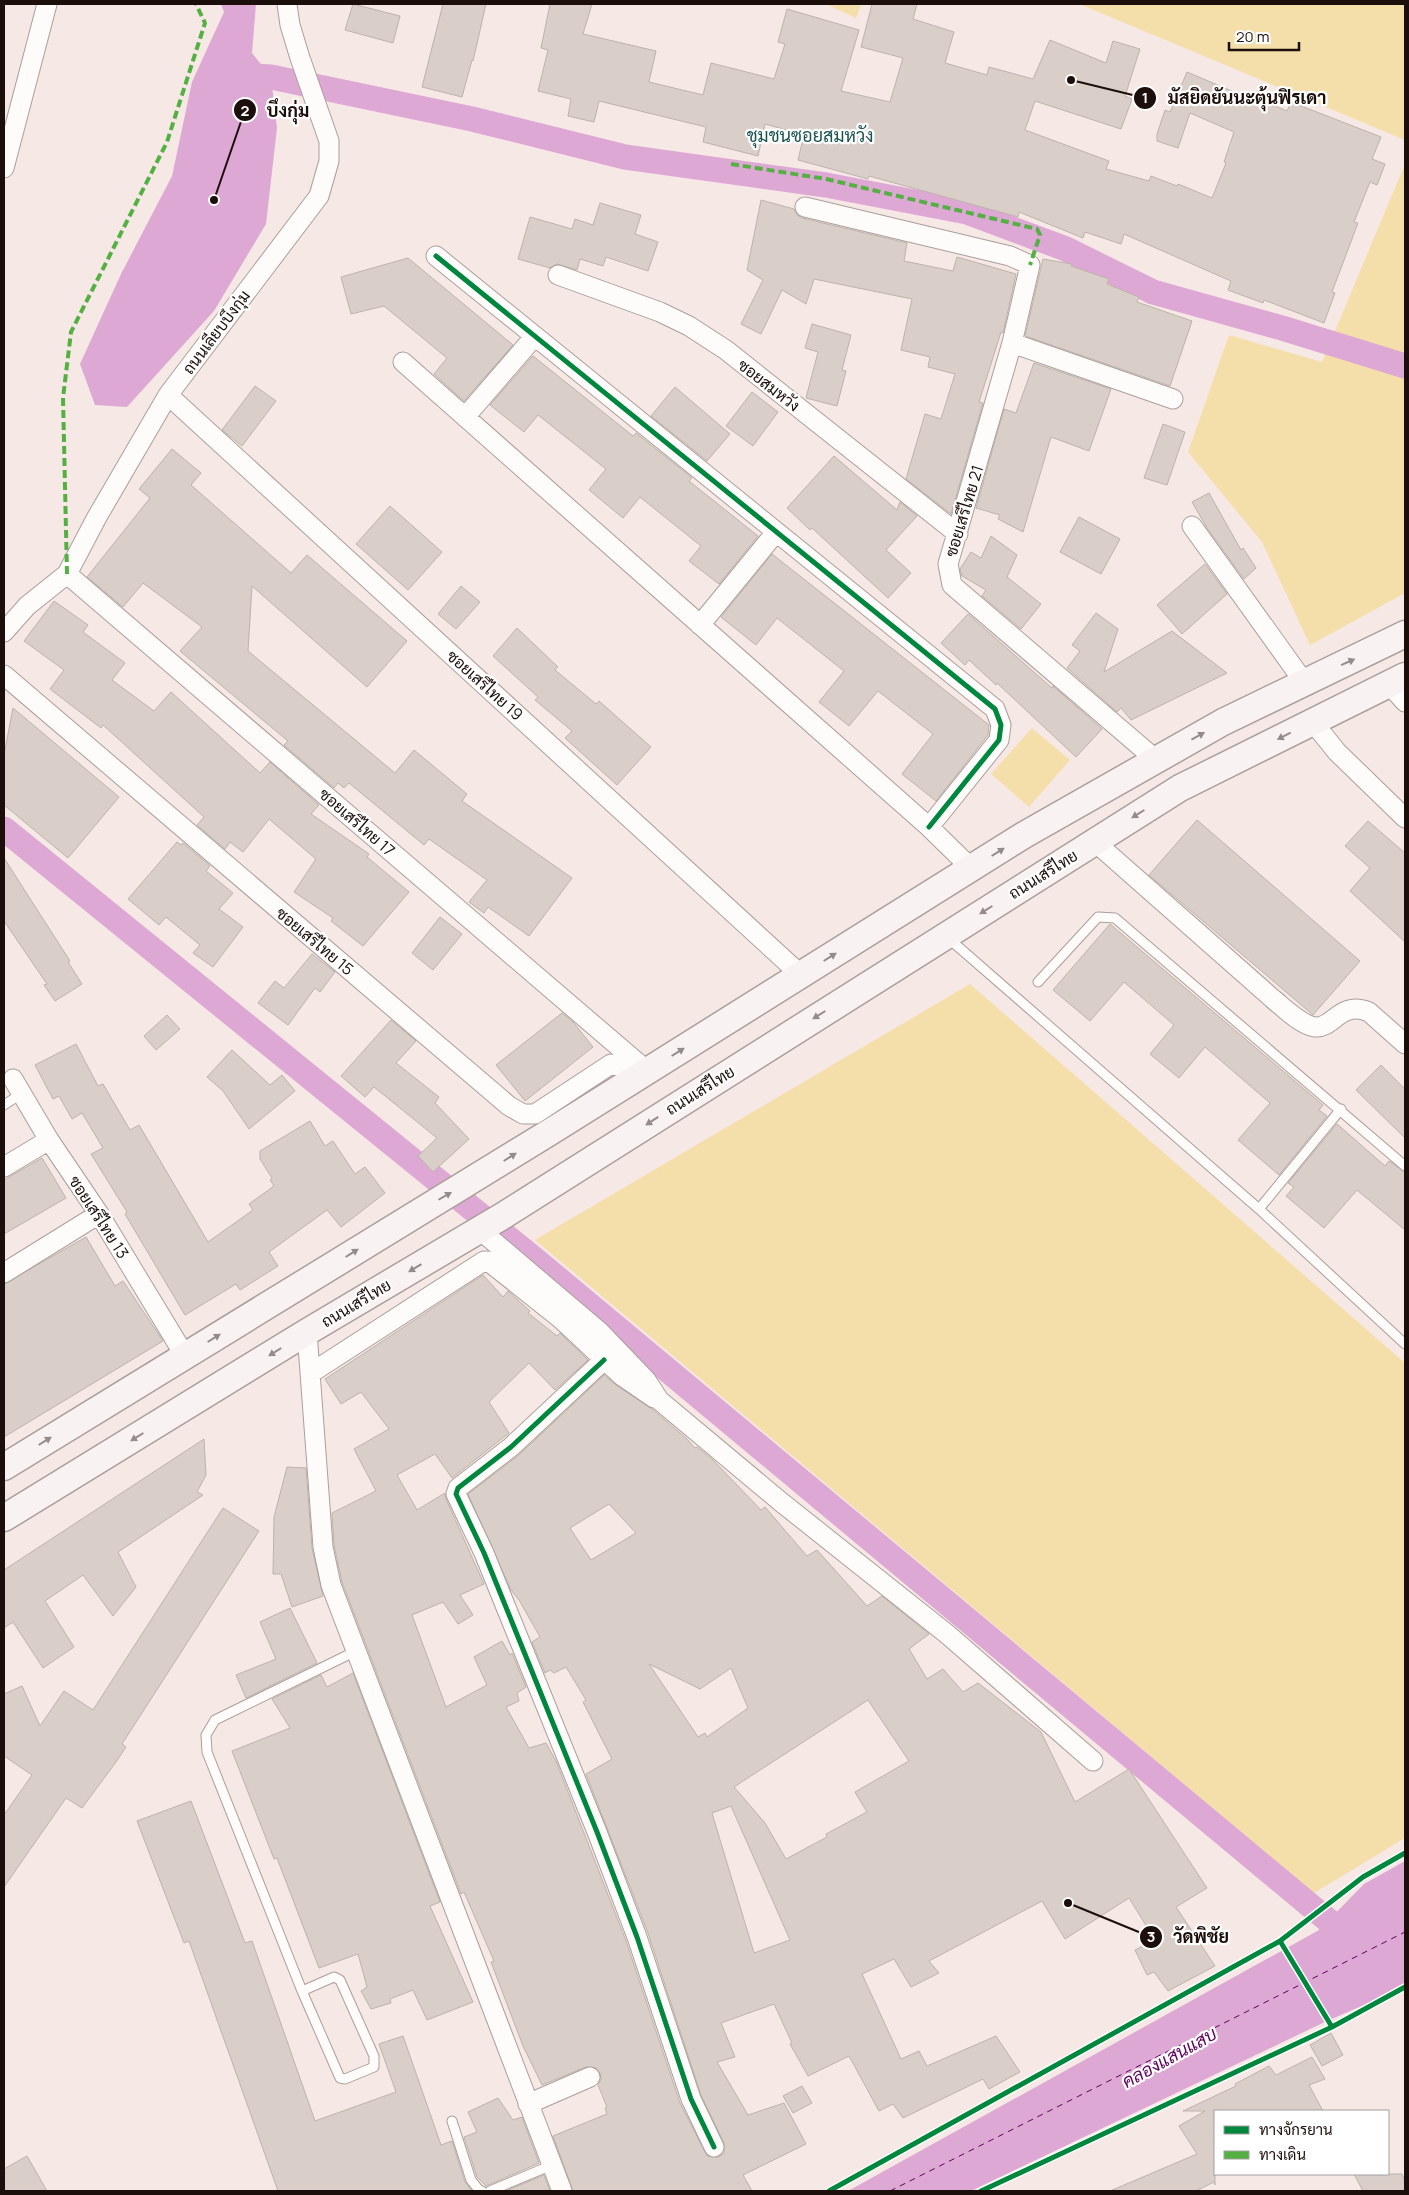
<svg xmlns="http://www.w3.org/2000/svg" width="1409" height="2195" viewBox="0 0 1409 2195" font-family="Manrope,Sarabun,sans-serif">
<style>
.green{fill:#f4dfab}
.water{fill:#dea8d5}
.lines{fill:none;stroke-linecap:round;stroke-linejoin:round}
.canal{stroke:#dea8d5;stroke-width:25}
.ferry{stroke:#5f015c;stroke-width:1;stroke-dasharray:6 5;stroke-linecap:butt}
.building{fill:#dacec8;stroke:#bdb2ac;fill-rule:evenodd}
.lane-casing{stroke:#ab9e9b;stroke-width:11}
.street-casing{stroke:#ab9e9b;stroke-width:21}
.secondary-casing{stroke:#ab9e9b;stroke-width:29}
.lane{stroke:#fefcfb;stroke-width:9}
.street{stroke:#fefcfb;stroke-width:19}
.secondary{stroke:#f8f2f3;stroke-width:26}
.quiet{stroke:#55b044;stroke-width:4;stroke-dasharray:8 4;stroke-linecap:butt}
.cycleway-casing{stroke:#fff;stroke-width:8}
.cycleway{stroke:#00873e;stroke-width:5}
.oneway{fill:#958b8b}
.labels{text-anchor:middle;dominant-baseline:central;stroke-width:4.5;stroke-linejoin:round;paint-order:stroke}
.street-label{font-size:16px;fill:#1b0e0b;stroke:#fff}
.neighbourhood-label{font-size:18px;fill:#19534f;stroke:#fff}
.water-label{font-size:18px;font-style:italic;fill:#5f015c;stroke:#fff}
.leader{fill:none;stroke:#1b0e0b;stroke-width:2}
.callout-dot{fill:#1b0e0b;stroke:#fff;stroke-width:2}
.mark-label{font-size:15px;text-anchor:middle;font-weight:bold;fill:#fff}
.callout-label{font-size:18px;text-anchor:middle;font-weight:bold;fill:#1b0e0b;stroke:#fff;stroke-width:4.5;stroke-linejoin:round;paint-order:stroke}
</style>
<rect width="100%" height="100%" fill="#f6e8e5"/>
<path class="green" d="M 826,4 L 861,4 L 856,18 Z
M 1079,4 L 1405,4 L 1405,140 Z
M 1405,164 L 1405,593 L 1310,645 L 1262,542 L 1188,452 L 1229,335 L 1322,362 Z
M 1032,728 L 1070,760 L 1029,807 L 991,774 Z
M 970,984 L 1405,1363 L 1405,1838 L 1314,1893 L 535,1240 Z"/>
<path class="water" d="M 221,4 L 256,4 L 252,53 L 271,77 L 277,128 L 266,224 L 214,311 L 127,407 L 95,405 L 80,364 L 121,274 L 172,176 L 192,82 L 224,12 Z
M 1405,1861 L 1405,1983 L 1378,1999 L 1327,2021 L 971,2191 L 848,2191 L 1319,1930 L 1364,1884 Z"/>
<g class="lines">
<path class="canal" d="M 236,75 L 271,77 L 472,119 L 625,157 L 826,185 L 967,212 L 1066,249 L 1153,292 L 1282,328 L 1405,366
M 4,829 L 533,1258 L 1354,1942"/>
<path class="ferry" d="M 890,2191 L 1405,1932"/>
</g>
<path class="building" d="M 353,4 L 400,16 L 393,43 L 345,30 Z
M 443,4 L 486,4 L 473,61 L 472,60 L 462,97 L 422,87 Z
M 550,4 L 592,4 L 583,34 L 656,51 L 649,82 L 703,95 L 711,63 L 774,79 L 785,44 L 778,42 L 787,9 L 859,30 L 841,91 L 890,102 L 903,58 L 861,47 L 872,4 L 917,4 L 913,19 L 954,32 L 945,63 L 987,75 L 989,67 L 1033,79 L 1050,40 L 1106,63 L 1113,41 L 1140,49 L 1125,96 L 1132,99 L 1121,129 L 1035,101 L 1025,130 L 1109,161 L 1106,169 L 1149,181 L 1151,176 L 1177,186 L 1178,184 L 1212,198 L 1226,163 L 1224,162 L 1234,132 L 1190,113 L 1178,148 L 1157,141 L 1157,134 L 1165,110 L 1170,112 L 1187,72 L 1246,97 L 1247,94 L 1287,111 L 1291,102 L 1381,137 L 1372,159 L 1385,164 L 1377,185 L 1370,182 L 1354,222 L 1358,223 L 1332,292 L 1335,293 L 1324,323 L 1264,300 L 1263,303 L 1228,290 L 1231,281 L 1124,234 L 1121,244 L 1085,232 L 1083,238 L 1019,212 L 1018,217 L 869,176 L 868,179 L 798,160 L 804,135 L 765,124 L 758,156 L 703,142 L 706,127 L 599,101 L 594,122 L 568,116 L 571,99 L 538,91 L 548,50 L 541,48 Z
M 761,200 L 794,209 L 797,215 L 802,218 L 907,243 L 904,261 L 953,271 L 957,257 L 1016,274 L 1003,333 L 1001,332 L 979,402 L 983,403 L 951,514 L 906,479 L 925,414 L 941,419 L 955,374 L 928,367 L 930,357 L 901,350 L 912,299 L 814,279 L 806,304 L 782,290 L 761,334 L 741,324 L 763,280 L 747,270 Z
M 600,203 L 641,215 L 635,234 L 658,242 L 648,271 L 606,257 L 603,266 L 580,259 L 577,270 L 557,264 L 550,268 L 518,259 L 530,217 L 572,229 L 575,219 L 593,225 Z
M 408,258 L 513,345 L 464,401 L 434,374 L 447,358 L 384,306 L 351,314 L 341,277 Z
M 1043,259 L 1072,264 L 1071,266 L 1109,279 L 1107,284 L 1139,297 L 1137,302 L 1192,321 L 1170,386 L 1025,336 Z
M 812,324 L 851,335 L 842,370 L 846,371 L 837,406 L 806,398 L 818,352 L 805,348 Z
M 533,356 L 633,436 L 636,433 L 692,478 L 689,481 L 758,536 L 719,584 L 689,561 L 701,546 L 640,497 L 623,518 L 589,490 L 606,469 L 538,415 L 524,432 L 490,405 Z
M 1034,363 L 1111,389 L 1089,451 L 1051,437 L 1023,532 L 998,519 L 1000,515 L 976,508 L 1004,409 L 1016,413 Z
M 255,386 L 276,401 L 242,446 L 222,430 Z
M 675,387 L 730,434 L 707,461 L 651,416 Z
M 752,392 L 778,412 L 753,446 L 726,426 Z
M 1163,424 L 1185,432 L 1167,485 L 1144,478 Z
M 172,449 L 201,473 L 191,485 L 291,573 L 307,555 L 407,641 L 367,687 L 252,586 L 248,651 L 395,773 L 414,750 L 467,794 L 462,801 L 572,878 L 529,936 L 488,907 L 484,913 L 469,902 L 487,880 L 429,839 L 424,845 L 349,783 L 344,788 L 338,783 L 334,788 L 284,745 L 288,741 L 180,651 L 202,627 L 143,583 L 123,607 L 87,577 L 150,498 L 139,489 Z
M 834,456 L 897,510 L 900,502 L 917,516 L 886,550 L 911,573 L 888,598 L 812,528 L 810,530 L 787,508 Z
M 1209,493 L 1241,550 L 1243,548 L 1256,568 L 1244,579 L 1207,528 L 1192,502 Z
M 390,506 L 442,552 L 408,590 L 356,544 Z
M 1079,517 L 1120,539 L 1101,574 L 1060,552 Z
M 991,536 L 1017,555 L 1007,577 L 1041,604 L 1021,629 L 982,596 L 986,590 L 962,576 L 960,569 L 971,552 L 981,558 Z
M 772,554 L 989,725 L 988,735 L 936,801 L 902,774 L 933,734 L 878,691 L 849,726 L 819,702 L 844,671 L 777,618 L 756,645 L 721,617 Z
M 1205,564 L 1227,594 L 1182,634 L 1157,605 Z
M 461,586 L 480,602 L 456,629 L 438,614 Z
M 54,601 L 88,625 L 83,632 L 125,663 L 112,680 L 154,711 L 171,692 L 260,773 L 270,762 L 319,805 L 311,814 L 369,854 L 367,857 L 409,892 L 363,946 L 331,921 L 333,918 L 294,892 L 316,859 L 269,819 L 243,852 L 230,842 L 225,849 L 197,825 L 204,817 L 103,725 L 101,728 L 50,689 L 64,670 L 24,641 Z
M 1096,613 L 1118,629 L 1104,672 L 1172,631 L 1227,673 L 1131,720 L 1121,708 L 1117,712 L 1067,668 L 1080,651 L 1072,645 Z
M 968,614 L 1052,688 L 1053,686 L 1102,729 L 1076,757 L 997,683 L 996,685 L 969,660 L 965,665 L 941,643 Z
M 517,628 L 558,667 L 555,670 L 596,704 L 599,701 L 651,747 L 617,785 L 565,738 L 572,731 L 535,700 L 538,697 L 493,656 Z
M 13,708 L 119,797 L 68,858 L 4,805 L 4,755 Z
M 1197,820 L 1360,961 L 1313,1015 L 1149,875 Z
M 1368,821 L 1405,853 L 1405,942 L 1350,891 L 1370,868 L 1345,846 Z
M 177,842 L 181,845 L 183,843 L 210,866 L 206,871 L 233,893 L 219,909 L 243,927 L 213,967 L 193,953 L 200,945 L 166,917 L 159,925 L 128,899 Z
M 4,858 L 70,961 L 68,962 L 82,984 L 55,1001 L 44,985 L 47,984 L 4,921 Z
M 440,917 L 462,934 L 433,970 L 412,953 Z
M 1110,924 L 1323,1105 L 1319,1110 L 1327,1116 L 1279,1175 L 1238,1140 L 1270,1103 L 1205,1047 L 1179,1078 L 1150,1054 L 1174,1025 L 1124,982 L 1090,1021 L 1053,990 Z
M 312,954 L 335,972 L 320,992 L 315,988 L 288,1025 L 258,1003 L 275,981 L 284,988 Z
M 562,1013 L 573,1022 L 593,1047 L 525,1101 L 496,1065 Z
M 167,1015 L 180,1029 L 156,1050 L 144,1036 Z
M 391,1020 L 416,1041 L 396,1063 L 439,1097 L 435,1103 L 469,1139 L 433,1172 L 418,1156 L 437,1138 L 374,1087 L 365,1097 L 341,1076 Z
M 76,1044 L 98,1086 L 103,1084 L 130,1130 L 139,1125 L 208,1242 L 253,1210 L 249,1204 L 274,1186 L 270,1180 L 272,1178 L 260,1159 L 260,1151 L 310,1121 L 325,1146 L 333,1141 L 355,1174 L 365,1167 L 385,1193 L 341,1227 L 327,1210 L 269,1252 L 278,1266 L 240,1290 L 236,1284 L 185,1315 L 125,1214 L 127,1212 L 91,1154 L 103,1148 L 82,1113 L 72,1119 L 59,1096 L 53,1099 L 35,1065 Z
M 232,1050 L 270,1085 L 282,1075 L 295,1091 L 249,1129 L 223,1091 L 207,1077 Z
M 1381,1065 L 1405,1089 L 1405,1138 L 1356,1090 Z
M 1337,1124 L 1385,1166 L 1389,1161 L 1405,1172 L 1405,1230 L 1357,1190 L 1324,1228 L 1286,1196 L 1294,1187 L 1288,1183 Z
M 42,1158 L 66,1198 L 4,1234 L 4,1180 Z
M 86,1237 L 115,1286 L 123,1281 L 163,1341 L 4,1437 L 4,1284 Z
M 483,1275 L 503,1297 L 508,1291 L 530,1311 L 528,1313 L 557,1336 L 560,1333 L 588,1360 L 555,1390 L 529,1363 L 489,1402 L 509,1433 L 452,1478 L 435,1454 L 397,1475 L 417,1510 L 445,1493 L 446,1499 L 484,1584 L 460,1595 L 473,1615 L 458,1624 L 443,1602 L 412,1615 L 446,1707 L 487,1685 L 474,1657 L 502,1641 L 510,1655 L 512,1653 L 526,1687 L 517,1693 L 519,1701 L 506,1707 L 529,1748 L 546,1743 L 556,1761 L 626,1941 L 680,2103 L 707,2156 L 719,2157 L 724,2153 L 724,2143 L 701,2095 L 648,1933 L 586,1774 L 612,1759 L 583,1702 L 586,1700 L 566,1667 L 554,1673 L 550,1670 L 545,1673 L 532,1642 L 540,1637 L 519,1600 L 511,1590 L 468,1494 L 519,1455 L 604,1375 L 616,1385 L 652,1409 L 686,1438 L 695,1448 L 697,1447 L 713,1460 L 761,1510 L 765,1507 L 807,1556 L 817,1550 L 867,1606 L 882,1596 L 929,1634 L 909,1649 L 927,1679 L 943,1669 L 963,1692 L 978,1683 L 1041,1732 L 1075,1802 L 1129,1769 L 1207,1888 L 1176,1907 L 1215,1966 L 1168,1991 L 1154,1972 L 1147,1975 L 1135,1950 L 1155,1940 L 1129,1898 L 1065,1939 L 1042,1901 L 929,1961 L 939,1973 L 911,1987 L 894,1959 L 862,1974 L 901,2059 L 919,2051 L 927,2066 L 996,2036 L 1020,2072 L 989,2089 L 983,2079 L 903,2118 L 893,2104 L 879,2111 L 849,2056 L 808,2076 L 790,2044 L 792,2043 L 774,2004 L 721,2023 L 735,2057 L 717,2062 L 748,2115 L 784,2103 L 806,2144 L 743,2175 L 752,2191 L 573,2191 L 553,2136 L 607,2114 L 605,2108 L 607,2107 L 598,2085 L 601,2079 L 600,2073 L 596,2068 L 586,2067 L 542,2085 L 523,2046 L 491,1962 L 494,1961 L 464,1892 L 461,1894 L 342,1582 L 334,1545 L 332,1513 L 376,1491 L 354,1449 L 389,1429 L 361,1392 L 341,1404 L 325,1379 ZM 609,1504 L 636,1533 L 591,1560 L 570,1528 ZM 649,1664 L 700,1689 L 731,1668 L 748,1708 L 707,1737 L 705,1733 L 698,1737 ZM 868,1700 L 909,1761 L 855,1792 L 867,1812 L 826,1834 L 827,1837 L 786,1859 L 765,1823 L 734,1787 ZM 731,1806 L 790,1940 L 754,1953 L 712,1813 Z
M 204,1439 L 206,1475 L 197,1492 L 203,1495 L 118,1552 L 136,1587 L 113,1616 L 83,1575 L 45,1601 L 74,1647 L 43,1668 L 13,1622 L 4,1628 L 4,1570 Z
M 287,1467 L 306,1468 L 312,1548 L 323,1596 L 292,1607 L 281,1574 L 273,1574 L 274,1517 Z
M 223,1508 L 259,1531 L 122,1744 L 126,1747 L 116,1762 L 82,1808 L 66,1798 L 4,1887 L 4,1815 L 32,1775 L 4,1756 L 4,1694 L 22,1686 L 40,1726 L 64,1691 L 93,1710 Z
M 290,1608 L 317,1663 L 246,1698 L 236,1675 L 276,1659 L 260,1622 Z
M 353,1673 L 440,1902 L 430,1906 L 473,2002 L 427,2020 L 413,1990 L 390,1999 L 391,2003 L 371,2009 L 361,1991 L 367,1987 L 358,1954 L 319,1968 L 277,1858 L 274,1859 L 232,1751 L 290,1728 L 272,1699 L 321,1675 L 327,1687 Z
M 191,1801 L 245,1943 L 252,1941 L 315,2121 L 396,2092 L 379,2044 L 403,2036 L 441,2145 L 452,2141 L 465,2182 L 472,2191 L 278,2191 L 189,1941 L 184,1943 L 137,1821 Z
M 1331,2033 L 1343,2055 L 1322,2066 L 1310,2045 Z
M 1312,2057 L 1325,2079 L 1309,2085 L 1323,2111 L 1215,2111 L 1215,2185 L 1214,2182 L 1196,2191 L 1110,2191 L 1197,2154 L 1179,2126 L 1205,2111 L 1183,2111 L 1236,2086 L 1235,2084 L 1269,2066 L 1276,2075 Z
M 802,2086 L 812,2103 L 793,2113 L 783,2096 Z
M 498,2098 L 513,2120 L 522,2117 L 539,2163 L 486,2186 L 477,2177 L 464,2137 L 477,2132 L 468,2112 Z
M 27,2156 L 47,2191 L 4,2191 L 4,2169 Z
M 1354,2174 L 1402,2174 L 1405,2180 L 1405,2191 L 1363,2191 Z
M 544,2175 L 550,2191 L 506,2191 Z"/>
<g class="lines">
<defs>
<path id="lane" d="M 947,937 L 1259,1209 L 1405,1344
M 1038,982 L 1098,917 L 1115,918 L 1405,1166
M 4,1105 L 21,1094
M 1259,1209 L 1341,1109
M 302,1991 L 334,1977 L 340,1980 L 374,2056 L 374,2067 L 345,2079 L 340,2078 L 302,1991 L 207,1752 L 206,1735 L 215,1720 L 356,1651
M 452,2121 L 471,2180 L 479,2190 L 482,2191
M 490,2191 L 552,2165"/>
<path id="street" d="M 4,168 L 47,4
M 805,207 L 1010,256 L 1030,265 L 1012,343 L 948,564 L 952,585 L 1155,759
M 436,256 L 995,709 L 1001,725 L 999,740 L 929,827
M 558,275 L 660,312 L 689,326 L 726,350 L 958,534
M 1012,343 L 1173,399
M 403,362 L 929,827 L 971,868
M 168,395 L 801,975
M 465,417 L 535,336
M 1192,526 L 1304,682
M 67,574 L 646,1070
M 700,625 L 776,532
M 4,632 L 27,606 L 67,574 L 97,517 L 168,395 L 319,196 L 329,161 L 329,141 L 300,58 L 290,25 L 287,4
M 4,675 L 509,1106 L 523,1114 L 535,1114 L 611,1064 L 647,1071
M 1389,684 L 1405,702
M 1312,721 L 1337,752 L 1405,818
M 1095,842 L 1273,999 C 1284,1008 1301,1025 1315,1027 C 1333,1029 1340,1000 1369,1012 L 1405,1044
M 13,1079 L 49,1140 L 99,1214 L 185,1356
M 4,1167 L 49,1140
M 480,1230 L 600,1332 L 646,1380 L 659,1400 L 781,1502 L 947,1634 L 1093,1761
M 4,1273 L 99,1214
M 307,1332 L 323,1547 L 331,1585 L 562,2191
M 604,1360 L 511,1447 L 458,1488 L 456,1494 L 484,1553 L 597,1832 L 637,1937 L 691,2099 L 714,2147
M 311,1373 L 484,1261 L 488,1261 L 561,1319 L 622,1376 L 654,1398
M 528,2104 L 590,2077"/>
<path id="secondary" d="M 4,1467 L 550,1132 L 1024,835 L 1223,722 L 1405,634
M 4,1518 L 307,1332 L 501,1217 L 1180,788 L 1405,676"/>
</defs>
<use href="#lane" class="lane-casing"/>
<use href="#street" class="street-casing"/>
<use href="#secondary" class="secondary-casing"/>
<use href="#lane" class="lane"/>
<use href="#street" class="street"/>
<use href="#secondary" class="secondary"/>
<path class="quiet" d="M 731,164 L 826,179 L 1037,229 L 1040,235 L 1030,265
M 67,574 L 63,398 L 71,332 L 167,142 L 205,23 L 196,4"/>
<defs>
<path id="cycleway" d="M 436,256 L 995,709 L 1001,725 L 999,740 L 929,827
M 604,1360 L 511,1447 L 458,1488 L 456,1494 L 484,1553 L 597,1832 L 637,1937 L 691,2099 L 714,2147
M 1280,1941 L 1332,2027
M 829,2191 L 1280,1941 L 1363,1877 L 1405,1853
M 981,2191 L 1332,2027 L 1405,1987"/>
</defs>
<use href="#cycleway" class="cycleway-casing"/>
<use href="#cycleway" class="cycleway"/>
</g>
<defs><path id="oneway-solid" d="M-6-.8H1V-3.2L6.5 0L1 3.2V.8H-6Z" transform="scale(1.25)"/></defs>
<g class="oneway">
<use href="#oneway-solid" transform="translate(1348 662) rotate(-24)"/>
<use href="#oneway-solid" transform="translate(1198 736) rotate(-29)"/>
<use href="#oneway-solid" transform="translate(1284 736) rotate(153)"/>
<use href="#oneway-solid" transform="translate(1138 814) rotate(148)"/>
<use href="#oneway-solid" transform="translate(998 852) rotate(-32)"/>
<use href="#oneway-solid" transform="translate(986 910) rotate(148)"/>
<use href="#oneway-solid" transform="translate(830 957) rotate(-32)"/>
<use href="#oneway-solid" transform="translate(819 1015) rotate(148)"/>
<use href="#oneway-solid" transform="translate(678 1052) rotate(-32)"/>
<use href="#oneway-solid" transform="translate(652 1121) rotate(147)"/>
<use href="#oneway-solid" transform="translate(510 1157) rotate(-32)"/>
<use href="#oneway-solid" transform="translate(445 1196) rotate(-30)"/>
<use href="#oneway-solid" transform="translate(352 1253) rotate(-32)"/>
<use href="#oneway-solid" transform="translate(415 1268) rotate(149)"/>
<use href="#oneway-solid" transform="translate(214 1338) rotate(-32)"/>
<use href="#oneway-solid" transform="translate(275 1352) rotate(148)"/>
<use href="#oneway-solid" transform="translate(137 1437) rotate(148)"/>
<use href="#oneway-solid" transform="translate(45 1441) rotate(-32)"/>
</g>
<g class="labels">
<g class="street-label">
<text transform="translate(216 332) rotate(-53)">ถนนเลียบบึงกุ่ม</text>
<text transform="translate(769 385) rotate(38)">ซอยสมหวัง</text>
<text transform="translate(964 511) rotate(-73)">ซอยเสรีไทย 21</text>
<text transform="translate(485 685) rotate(42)">ซอยเสรีไทย 19</text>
<text transform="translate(357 822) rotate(41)">ซอยเสรีไทย 17</text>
<text transform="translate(1043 874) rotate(-32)">ถนนเสรีไทย</text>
<text transform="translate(315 941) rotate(40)">ซอยเสรีไทย 15</text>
<text transform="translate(700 1090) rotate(-32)">ถนนเสรีไทย</text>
<text transform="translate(99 1217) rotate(57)">ซอยเสรีไทย 13</text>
<text transform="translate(356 1303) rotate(-31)">ถนนเสรีไทย</text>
</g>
<g class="neighbourhood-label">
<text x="810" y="135">ชุมชนซอยสมหวัง</text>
</g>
<g class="water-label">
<text transform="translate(1169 2057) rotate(-29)">คลองแสนแสบ</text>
</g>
</g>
<path class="leader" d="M1071 80L1145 98M214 200L245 110M1068 1903L1151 1937"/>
<g class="callout-dot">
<circle cx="1071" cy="80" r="5"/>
<circle cx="214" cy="200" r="5"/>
<circle cx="1068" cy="1903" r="5"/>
<circle cx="1145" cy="98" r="12"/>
<circle cx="245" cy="110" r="12"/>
<circle cx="1151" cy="1937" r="12"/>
</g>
<g class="mark-label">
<text x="1145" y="103">1</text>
<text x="245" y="116">2</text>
<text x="1151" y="1942">3</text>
</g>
<g class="callout-label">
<text x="1247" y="104">มัสยิดยันนะตุ้นฟิรเดา</text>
<text x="288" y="117">บึงกุ่ม</text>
<text x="1201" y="1943">วัดพิชัย</text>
</g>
<rect width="1409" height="2195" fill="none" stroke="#1b0e0b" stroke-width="10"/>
<rect x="1214" y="2110" width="175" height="65" fill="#ffffff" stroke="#a49f9d"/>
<rect x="1224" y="2126" width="25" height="8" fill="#00873e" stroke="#a49f9d"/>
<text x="1259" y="2135" font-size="15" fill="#1b0e0b">ทางจักรยาน</text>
<rect x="1224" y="2151" width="25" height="8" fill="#55b044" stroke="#a49f9d"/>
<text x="1259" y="2160" font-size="15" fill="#1b0e0b">ทางเดิน</text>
<path d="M1229 42v8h70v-8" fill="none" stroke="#1b0e0b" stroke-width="2.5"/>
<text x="1236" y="42" font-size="15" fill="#1b0e0b" stroke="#ffffff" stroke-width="4" paint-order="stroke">20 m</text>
</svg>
